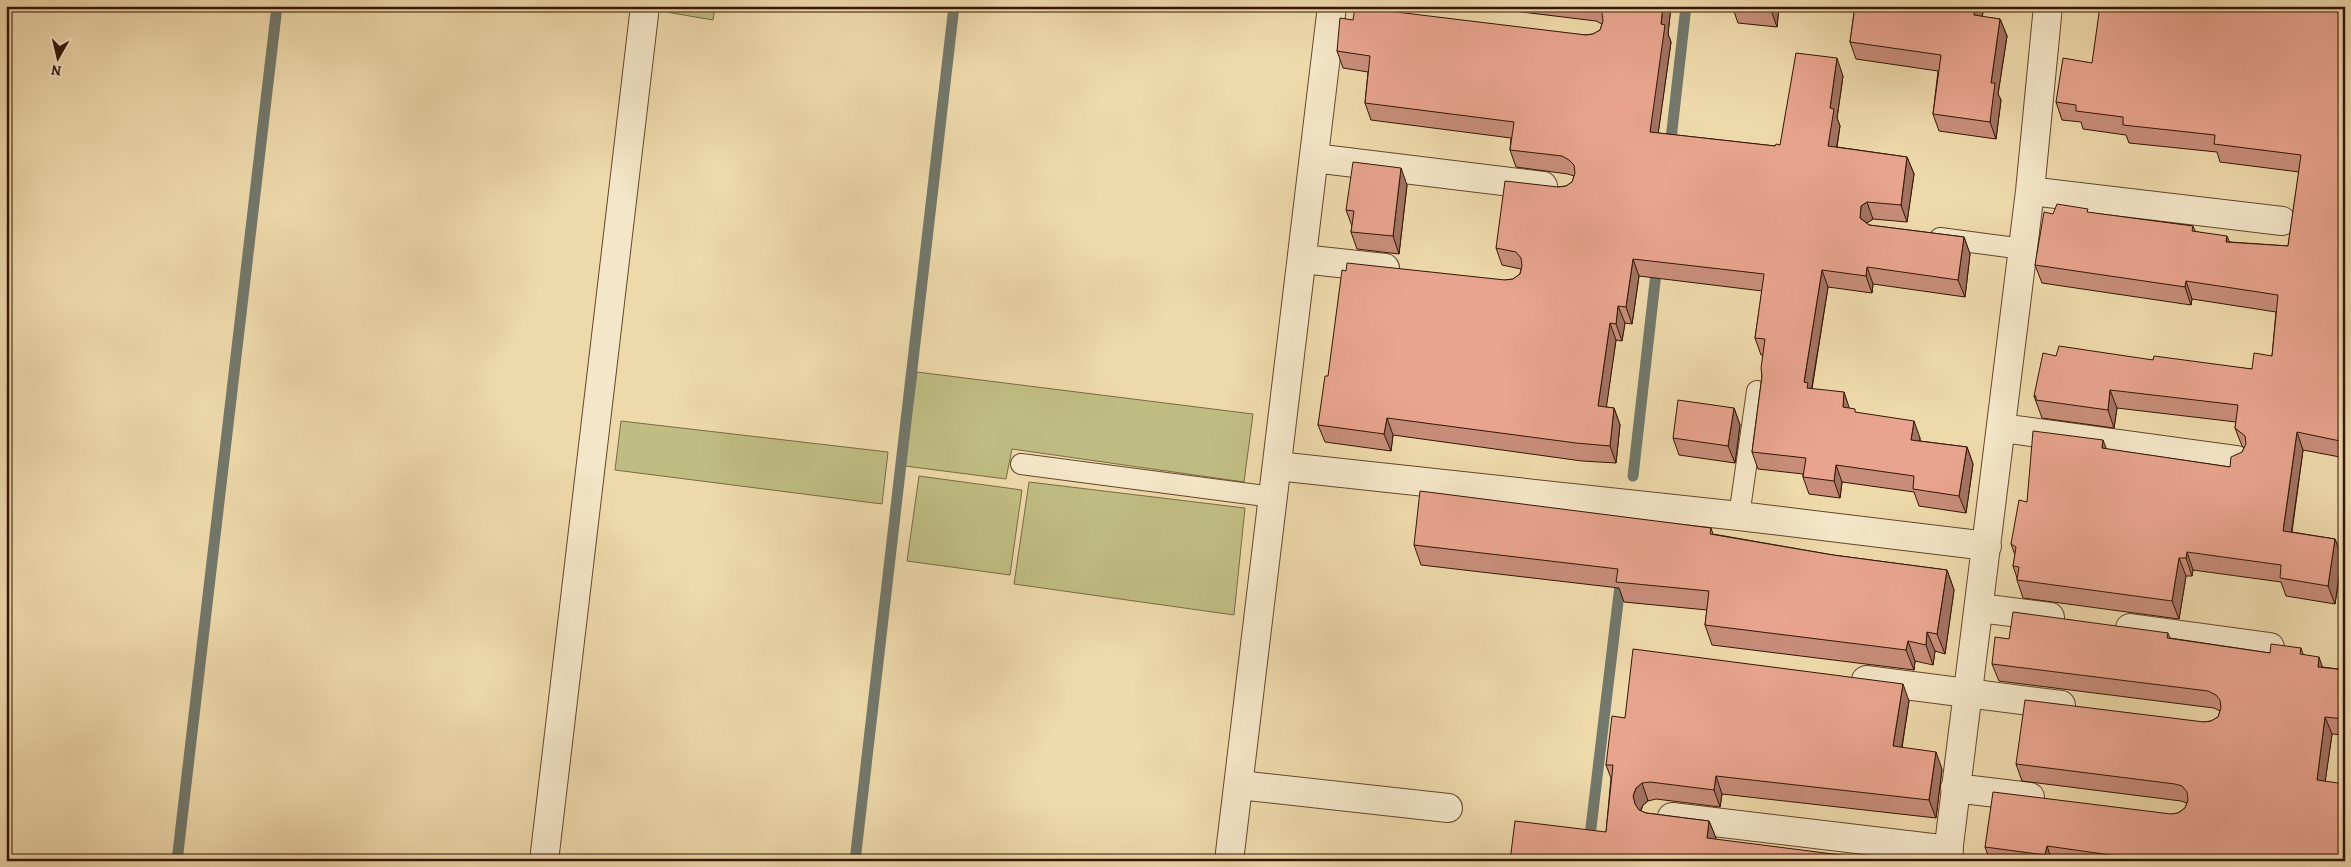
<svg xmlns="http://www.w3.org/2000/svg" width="2351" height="867" viewBox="0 0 2351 867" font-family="Alegreya,serif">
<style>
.green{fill:#bfbd84;stroke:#7a6a42}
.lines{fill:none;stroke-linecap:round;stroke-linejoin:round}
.stream{stroke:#72786b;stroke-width:11}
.service-casing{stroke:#62472b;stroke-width:22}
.minor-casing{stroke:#62472b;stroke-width:30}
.service{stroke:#f4e6c8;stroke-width:20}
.minor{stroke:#f4e6c8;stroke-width:28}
.wall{fill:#c88d7a;stroke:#341600}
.shaded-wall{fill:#a27363;stroke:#341600}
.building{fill:#e8a48e;stroke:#341600}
</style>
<rect width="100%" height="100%" fill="#eed9ab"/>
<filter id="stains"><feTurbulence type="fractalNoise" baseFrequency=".004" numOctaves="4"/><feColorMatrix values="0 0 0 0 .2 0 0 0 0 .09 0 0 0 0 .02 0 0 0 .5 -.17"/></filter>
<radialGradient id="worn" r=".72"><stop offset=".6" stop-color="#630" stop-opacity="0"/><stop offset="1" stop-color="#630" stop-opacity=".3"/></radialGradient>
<path class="green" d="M 667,6 L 715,6 L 713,20 L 666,12 Z
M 917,372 L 1253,414 L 1244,482 L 1012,449 L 1006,479 L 905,466 Z
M 621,421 L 888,452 L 882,504 L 615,470 Z
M 919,476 L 1022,490 L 1010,575 L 907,561 Z
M 1029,482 L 1245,508 L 1234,615 L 1014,584 Z"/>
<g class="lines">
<path class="stream" d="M 1670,148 L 1686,6
M 1633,476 L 1657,264
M 177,861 L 277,6
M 855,861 L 954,6
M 1587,861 L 1621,577"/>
<defs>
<path id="service" d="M 1940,238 L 2023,249
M 1021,464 L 1273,497
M 1739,516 L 1757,391"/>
<path id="minor" d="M 1314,158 L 1543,186
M 2030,191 L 2282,221
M 1302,259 L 1385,268
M 2002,428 L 2237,460
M 1277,466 L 1739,516 L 1987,546
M 1980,608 L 2050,617
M 2130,628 L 2270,647
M 1866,680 L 2061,705
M 1239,785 L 1448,808
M 1955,788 L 2030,797
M 1672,817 L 1949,850
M 544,861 L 645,6
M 1229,861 L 1332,6
M 1947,861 L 2030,191 L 2048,6"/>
</defs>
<use href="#service" class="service-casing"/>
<use href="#minor" class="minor-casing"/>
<use href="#service" class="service"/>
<use href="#minor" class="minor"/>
</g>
<path class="wall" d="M 1472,6 L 1671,6 L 1668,34 L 1671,42 L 1658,133 L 1775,146 L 1780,145 L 1843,76 L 1837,118 L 1840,126 L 1837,147 L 1907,157 L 1914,174 L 1907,222 L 1873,219 L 1867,223 L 1869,225 L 1964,237 L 1970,254 L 1965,297 L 1873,284 L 1872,293 L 1828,287 L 1812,389 L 1849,408 L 1856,413 L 1920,438 L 1920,441 L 1967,447 L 1973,464 L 1966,513 L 1919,506 L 1914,492 L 1842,482 L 1840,498 L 1809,494 L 1803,477 L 1803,474 L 1758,469 L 1752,452 L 1762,376 L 1763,355 L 1761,355 L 1755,338 L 1762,291 L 1639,276 L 1632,324 L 1625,323 L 1622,341 L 1616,340 L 1606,407 L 1614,408 L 1620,425 L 1616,463 L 1582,461 L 1393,435 L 1391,451 L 1325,442 L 1318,425 L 1328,376 L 1505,280 L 1513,279 L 1520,274 L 1521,269 L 1502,265 L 1496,248 L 1558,187 L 1566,186 L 1572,182 L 1574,176 L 1568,174 L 1516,167 L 1510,150 L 1511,138 L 1371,120 L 1365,103 L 1368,72 L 1343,68 L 1337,51 L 1353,20 L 1586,35 L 1593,34 L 1600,30 L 1602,24 L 1596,21 Z
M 1732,6 L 1779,6 L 1777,27 L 1738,23 Z
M 1855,6 L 1984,6 L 1982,17 L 2000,19 L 2007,36 L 1998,94 L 2001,100 L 1996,139 L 1939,131 L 1933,114 L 1938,71 L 1856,59 L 1850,42 Z
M 2345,6 L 2345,458 L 2303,450 L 2292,532 L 2335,539 L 2342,557 L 2335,604 L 2286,596 L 2281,582 L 2193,570 L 2192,576 L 2186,576 L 2179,619 L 2023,598 L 2017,580 L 2017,578 L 2013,566 L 2015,555 L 2011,544 L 2027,502 L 2106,449 L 2230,467 L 2242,452 L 2244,448 L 2242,446 L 2235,428 L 2236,422 L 2117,408 L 2114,428 L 2042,418 L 2034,396 L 2056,356 L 2153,360 L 2252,369 L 2272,356 L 2276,312 L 2192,299 L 2191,305 L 2042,283 L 2035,265 L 2053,214 L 2089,213 L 2193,226 L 2195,231 L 2230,242 L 2288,246 L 2299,172 L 2220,162 L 2217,152 L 2129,143 L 2126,135 L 2083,129 L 2081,122 L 2062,120 L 2056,102 L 2092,63 Z
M 1407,185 L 1399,254 L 1357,249 L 1351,232 L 1352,226 L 1346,210 Z
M 1734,408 L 1740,425 L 1735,463 L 1679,455 L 1673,438 Z
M 1711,528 L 1713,534 L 1833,555 L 1947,570 L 1954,590 L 1945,654 L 1935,651 L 1933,665 L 1915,661 L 1914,670 L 1712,645 L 1705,625 L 1707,610 L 1624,602 L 1619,588 L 1421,565 L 1414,545 Z
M 2168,633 L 2170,638 L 2270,653 L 2301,648 L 2303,654 L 2323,667 L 2345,670 L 2345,735 L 2332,734 L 2325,781 L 2345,861 L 1990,861 L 1985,847 L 2178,813 L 2185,808 L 2187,803 L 2181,801 L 2022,781 L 2016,764 L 2204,722 L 2211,721 L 2218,717 L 2220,711 L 2214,708 L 1999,681 L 1992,664 L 2009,639 Z
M 1909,701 L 1902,748 L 1942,769 L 1936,818 L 1722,794 L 1720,807 L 1656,799 L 1648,801 L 1643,805 L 1641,811 L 1646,813 L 1709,821 L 1716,838 L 1606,832 L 1611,778 L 1606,765 L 1625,718 Z"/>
<path class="shaded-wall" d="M 1663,6 L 1671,6 L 1668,34 L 1671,42 L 1656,149 L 1650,132 Z
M 1772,6 L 1779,6 L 1777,27 L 1771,10 Z
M 1975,6 L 1984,6 L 1980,32 L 1974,15 Z
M 2000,19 L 2007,36 L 1998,94 L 2001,100 L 1996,139 L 1990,122 L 1991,83 Z
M 1837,58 L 1843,76 L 1837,118 L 1840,126 L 1834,163 L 1828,146 L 1830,108 Z
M 1907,157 L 1914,174 L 1907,222 L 1901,205 Z
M 1401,168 L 1407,185 L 1399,254 L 1393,236 Z
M 1867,202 L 1873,219 L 1867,223 L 1860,218 L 1861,206 Z
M 2227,236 L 2234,254 L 2226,242 Z
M 1964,237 L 1970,254 L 1965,297 L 1958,280 Z
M 1633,259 L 1639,276 L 1632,324 L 1626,307 Z
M 1867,267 L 1873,284 L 1872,293 L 1866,276 Z
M 1822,270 L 1828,287 L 1811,392 L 1814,400 L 1804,382 Z
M 2186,281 L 2192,299 L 2191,305 L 2185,287 Z
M 1618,306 L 1625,323 L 1622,341 L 1616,324 Z
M 1610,323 L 1616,340 L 1604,424 L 1598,406 Z
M 2110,390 L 2117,408 L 2114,428 L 2108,410 Z
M 1844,392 L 1850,410 L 1843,407 Z
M 1614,408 L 1620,425 L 1616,463 L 1610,446 Z
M 1734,408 L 1740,425 L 1735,463 L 1728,446 Z
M 1387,418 L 1393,435 L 1391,451 L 1384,434 Z
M 1914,421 L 1920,438 L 1917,457 L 1911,440 Z
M 2297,432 L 2303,450 L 2289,549 L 2283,531 Z
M 2103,440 L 2110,458 L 2102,448 Z
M 1967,447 L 1973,464 L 1966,513 L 1959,496 Z
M 1836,465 L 1842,482 L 1840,498 L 1834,481 Z
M 2335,539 L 2342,557 L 2335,604 L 2328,586 Z
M 2187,552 L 2193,570 L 2192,576 L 2186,558 Z
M 2179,558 L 2186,576 L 2179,619 L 2172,601 Z
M 1947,570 L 1954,590 L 1945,654 L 1937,634 Z
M 1927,632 L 1935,651 L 1933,665 L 1926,645 Z
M 1908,641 L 1915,661 L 1914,670 L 1906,650 Z
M 2319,657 L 2325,674 L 2318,667 Z
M 1903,684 L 1909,701 L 1899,764 L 1893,746 Z
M 2325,717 L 2332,734 L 2323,797 L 2317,780 Z
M 1936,752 L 1942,769 L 1936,818 L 1929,800 Z
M 1716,776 L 1722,794 L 1720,807 L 1714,790 Z
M 1642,783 L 1648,801 L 1643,805 L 1639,814 L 1635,804 L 1633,796 L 1636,788 Z
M 1709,821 L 1716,838 L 1713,855 L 1707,838 Z
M 2047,846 L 2052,861 L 2047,861 L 2045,855 Z"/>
<path class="building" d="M 1594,6 L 1663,6 L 1661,24 L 1665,25 L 1650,132 L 1775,146 L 1776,144 L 1780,145 L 1796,53 L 1837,58 L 1830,108 L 1834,109 L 1828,146 L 1907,157 L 1901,205 L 1867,202 L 1861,206 L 1860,218 L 1869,225 L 1964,237 L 1958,280 L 1867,267 L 1866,276 L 1822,270 L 1804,382 L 1808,383 L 1807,388 L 1844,392 L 1843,407 L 1855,409 L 1855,412 L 1914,421 L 1911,440 L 1967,447 L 1959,496 L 1913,489 L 1914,476 L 1836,465 L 1834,481 L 1803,477 L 1806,458 L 1752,452 L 1762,376 L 1761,368 L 1765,339 L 1755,338 L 1764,274 L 1633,259 L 1626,307 L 1618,306 L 1616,324 L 1610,323 L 1598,406 L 1614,408 L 1610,446 L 1576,443 L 1387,418 L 1384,434 L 1318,425 L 1325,376 L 1328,376 L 1342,270 L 1346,271 L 1347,263 L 1505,280 L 1513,279 L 1520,274 L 1522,266 L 1521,258 L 1516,252 L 1496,248 L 1505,181 L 1558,187 L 1566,186 L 1572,182 L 1575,173 L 1574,165 L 1569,160 L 1562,156 L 1510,150 L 1514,122 L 1365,103 L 1370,56 L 1337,51 L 1340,18 L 1353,20 L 1355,7 L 1586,35 L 1593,34 L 1600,30 L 1603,21 L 1602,13 L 1597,8 Z
M 1732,6 L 1772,6 L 1771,10 Z
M 1855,6 L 1975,6 L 1974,15 L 2000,19 L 1991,83 L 1995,83 L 1990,122 L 1933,114 L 1941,55 L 1850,42 Z
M 2100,6 L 2345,6 L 2345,442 L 2297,432 L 2283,531 L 2335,539 L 2328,586 L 2280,578 L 2281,565 L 2187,552 L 2186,558 L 2179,558 L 2172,601 L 2017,580 L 2019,567 L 2013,566 L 2016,547 L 2011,544 L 2019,500 L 2027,502 L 2033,431 L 2103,440 L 2102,448 L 2230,467 L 2231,457 L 2242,452 L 2246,444 L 2245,436 L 2235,428 L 2238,405 L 2110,390 L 2108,410 L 2036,400 L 2036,396 L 2034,396 L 2043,353 L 2056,356 L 2059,346 L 2153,360 L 2154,356 L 2252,369 L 2254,353 L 2272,356 L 2278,295 L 2186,281 L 2185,287 L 2035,265 L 2044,212 L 2053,214 L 2057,204 L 2088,209 L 2087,212 L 2193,226 L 2192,231 L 2227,236 L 2226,242 L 2288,246 L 2301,155 L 2214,144 L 2215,135 L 2123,125 L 2123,117 L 2076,111 L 2076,105 L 2056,102 L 2063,58 L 2092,63 Z
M 1353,162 L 1401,168 L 1393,236 L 1351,232 L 1354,211 L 1346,210 Z
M 1678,400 L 1734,408 L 1728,446 L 1673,438 Z
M 1420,491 L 1711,528 L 1710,534 L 1833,555 L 1947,570 L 1937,634 L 1927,632 L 1926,645 L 1908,641 L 1906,650 L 1705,625 L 1709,591 L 1616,582 L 1618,569 L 1414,545 Z
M 2013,612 L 2168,633 L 2167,638 L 2270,653 L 2271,644 L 2301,648 L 2300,654 L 2319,657 L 2318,667 L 2345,670 L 2345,719 L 2325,717 L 2317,780 L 2345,784 L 2345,861 L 2153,861 L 2047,846 L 2045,855 L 1985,847 L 1993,792 L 2171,814 L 2178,813 L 2185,808 L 2188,800 L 2187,792 L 2182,786 L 2175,784 L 2016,764 L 2025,700 L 2204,722 L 2211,721 L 2218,717 L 2221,708 L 2220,700 L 2216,695 L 2208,691 L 1992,664 L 1995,637 L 2009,639 Z
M 1633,649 L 1903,684 L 1893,746 L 1936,752 L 1929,800 L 1716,776 L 1714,790 L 1650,782 L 1642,783 L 1636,788 L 1633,796 L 1635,804 L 1639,810 L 1646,813 L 1709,821 L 1707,838 L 1888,861 L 1510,861 L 1515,821 L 1606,832 L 1613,765 L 1606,765 L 1612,716 L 1625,718 Z"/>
<rect width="2351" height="867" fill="none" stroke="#eed9ab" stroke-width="25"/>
<rect x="8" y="8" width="2336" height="852" fill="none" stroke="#341600" stroke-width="2.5"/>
<rect x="12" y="12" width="2326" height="842" fill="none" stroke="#341600"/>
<g transform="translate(58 58) rotate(188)" stroke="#f4e6c8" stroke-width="4" paint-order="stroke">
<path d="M0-4L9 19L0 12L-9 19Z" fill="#341600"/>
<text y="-8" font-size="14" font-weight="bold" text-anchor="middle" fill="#341600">N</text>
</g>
<rect width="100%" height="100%" filter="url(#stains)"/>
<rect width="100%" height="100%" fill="url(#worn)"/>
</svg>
